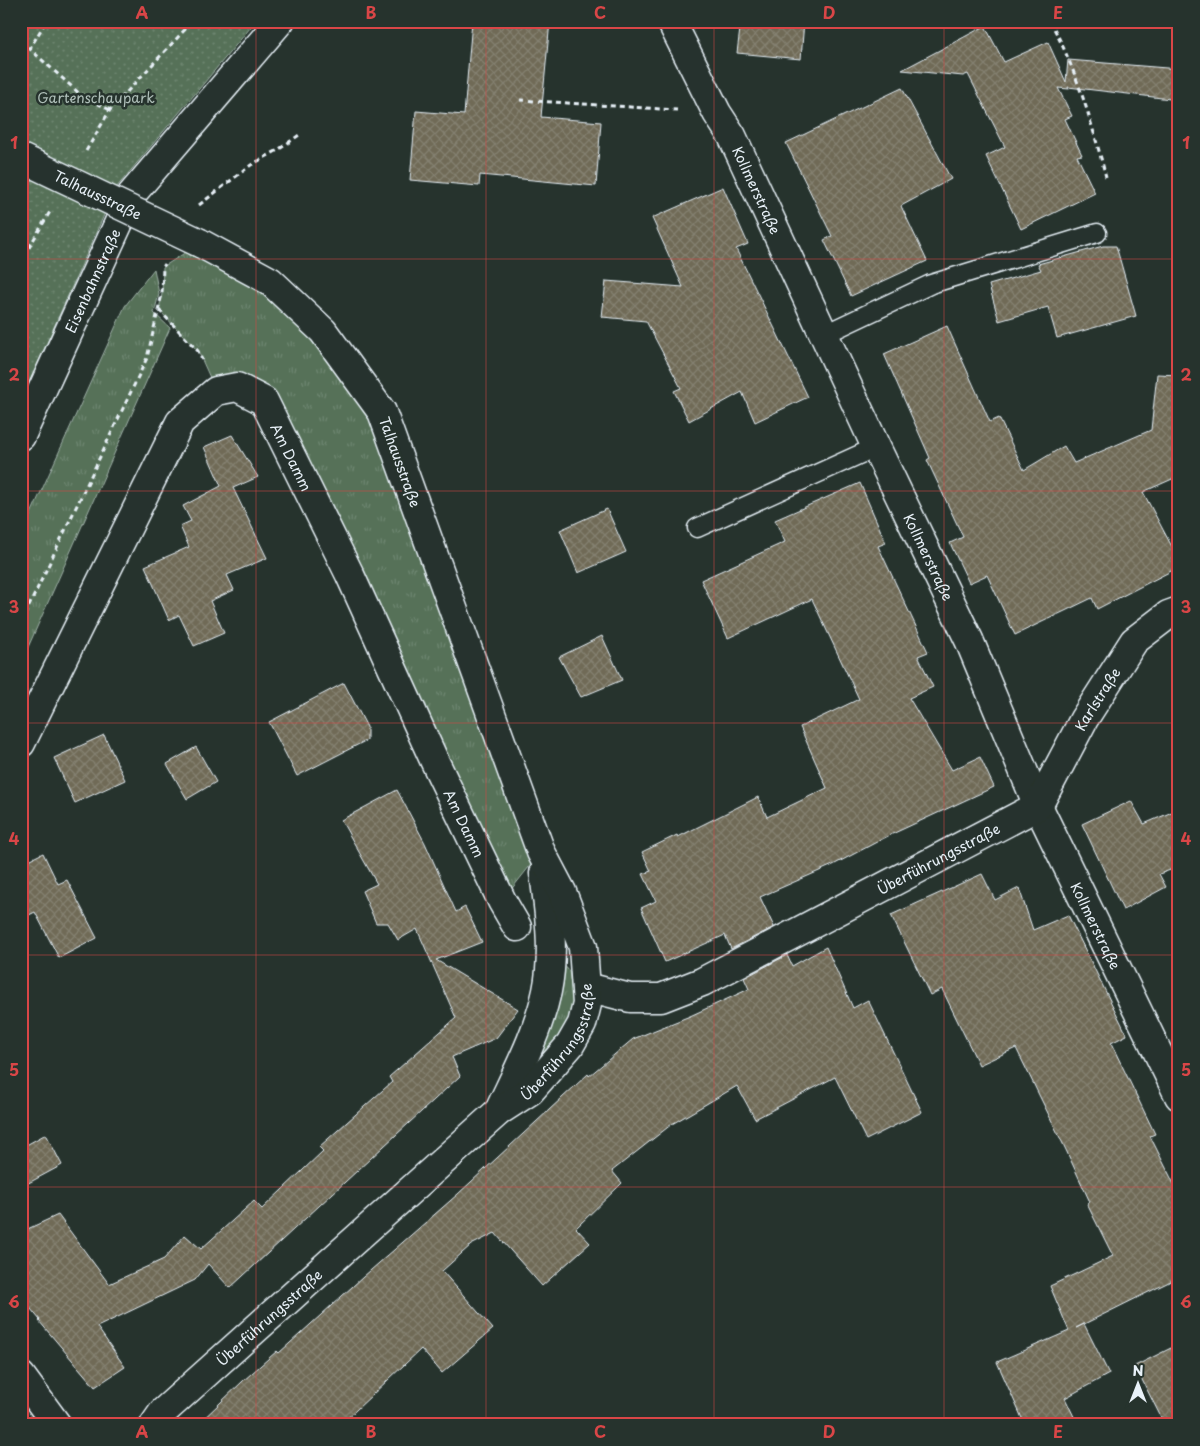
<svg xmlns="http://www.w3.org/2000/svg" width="1200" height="1446" viewBox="0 0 1200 1446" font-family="'Playpen Sans',sans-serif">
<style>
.grass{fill:url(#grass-tufts);stroke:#9fb1a8}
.park{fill:url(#park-dots);stroke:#9fb1a8}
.building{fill:url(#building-cross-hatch);stroke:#e8f1f8}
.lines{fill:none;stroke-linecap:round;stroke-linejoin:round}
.lane-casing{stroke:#e8f1f8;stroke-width:21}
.street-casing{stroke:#e8f1f8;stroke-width:31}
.secondary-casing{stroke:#e8f1f8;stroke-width:31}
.path{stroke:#e8f1f8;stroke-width:3;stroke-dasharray:5 4;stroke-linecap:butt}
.lane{stroke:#26332d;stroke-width:18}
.street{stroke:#26332d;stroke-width:28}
.secondary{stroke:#26332d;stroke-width:28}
.secondary-bridge-casing{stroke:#e8f1f8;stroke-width:31;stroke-linecap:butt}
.secondary-bridge{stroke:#26332d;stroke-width:28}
.grid{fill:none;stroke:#d94647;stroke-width:1;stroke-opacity:0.55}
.labels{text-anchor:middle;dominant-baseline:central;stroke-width:5;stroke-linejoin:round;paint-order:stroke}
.park-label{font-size:14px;fill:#aebeb8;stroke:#26332d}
.street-label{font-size:14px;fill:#e8f1f8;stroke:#26332d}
.neatline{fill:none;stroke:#d94647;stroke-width:2}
.grid-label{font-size:16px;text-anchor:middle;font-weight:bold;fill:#d94647}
</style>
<defs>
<pattern id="grass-tufts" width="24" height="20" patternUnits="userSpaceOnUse" patternTransform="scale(1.25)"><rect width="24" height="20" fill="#567158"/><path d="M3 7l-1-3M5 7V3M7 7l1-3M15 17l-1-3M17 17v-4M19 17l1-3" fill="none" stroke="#6e8671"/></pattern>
<pattern id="park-dots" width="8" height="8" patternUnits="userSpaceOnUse" patternTransform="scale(1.25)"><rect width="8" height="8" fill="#567158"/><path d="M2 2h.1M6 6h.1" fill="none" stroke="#6e8671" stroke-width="1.8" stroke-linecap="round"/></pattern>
<pattern id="building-cross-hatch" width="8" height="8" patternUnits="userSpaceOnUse" patternTransform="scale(1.25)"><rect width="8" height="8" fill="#6f6a57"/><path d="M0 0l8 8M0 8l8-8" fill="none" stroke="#848070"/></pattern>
</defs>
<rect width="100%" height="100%" fill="#26332d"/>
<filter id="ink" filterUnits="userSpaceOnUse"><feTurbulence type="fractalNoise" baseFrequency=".02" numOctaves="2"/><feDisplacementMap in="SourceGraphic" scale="10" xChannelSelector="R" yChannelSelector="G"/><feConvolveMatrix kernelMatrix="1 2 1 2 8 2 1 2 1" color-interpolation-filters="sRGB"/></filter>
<g filter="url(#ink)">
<path class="grass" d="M 200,243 L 270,281 L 382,412 L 541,852 L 502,901 L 264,401 L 216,391 L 198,351 L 159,310 L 162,294 L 163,267 Z
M 154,269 L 159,294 L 154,313 L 170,328 L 21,663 L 21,536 L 125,306 Z
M 562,963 L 569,971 L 576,1020 L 510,1097 L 540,1045 L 560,1000 Z"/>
<path class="park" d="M 21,21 L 256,21 L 116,188 L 21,401 Z"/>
<path class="building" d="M 472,21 L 550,21 L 541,117 L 601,122 L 596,186 L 480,175 L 479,186 L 410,180 L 416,111 L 464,115 Z
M 741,21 L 804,21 L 801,59 L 737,53 Z
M 985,26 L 1004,62 L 1048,42 L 1066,82 L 1068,60 L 1179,69 L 1179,100 L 1068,87 L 1069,89 L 1058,88 L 1072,116 L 1065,119 L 1082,155 L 1077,156 L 1095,193 L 1021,229 L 986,156 L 1005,147 L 968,74 L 963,76 L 902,70 Z
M 902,88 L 951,179 L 901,206 L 927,261 L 851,296 L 824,240 L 832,236 L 786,143 Z
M 723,187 L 748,244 L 736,249 L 808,397 L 755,422 L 742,392 L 689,421 L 674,391 L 681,388 L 646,321 L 602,317 L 606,281 L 683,287 L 652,218 Z
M 1103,246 L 1116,246 L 1136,316 L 1057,338 L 1048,307 L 999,321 L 989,285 L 1041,270 L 1038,264 Z
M 947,326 L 990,422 L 999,418 L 1024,470 L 1064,446 L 1074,463 L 1151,430 L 1157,374 L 1179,375 L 1179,476 L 1143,492 L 1179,560 L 1179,567 L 1097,609 L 1092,598 L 1015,635 L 987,575 L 969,583 L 950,543 L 963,537 L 927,460 L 930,458 L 884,354 Z
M 232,435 L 258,477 L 233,488 L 267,558 L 227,575 L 234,590 L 210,601 L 224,633 L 194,646 L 179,615 L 169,620 L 145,566 L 189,547 L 180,526 L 191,521 L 183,506 L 221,486 L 204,447 Z
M 860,483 L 886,543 L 878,546 L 928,652 L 918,656 L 933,687 L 909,698 L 952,770 L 980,757 L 994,787 L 890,835 L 833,865 L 760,897 L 774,927 L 731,949 L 725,935 L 665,962 L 641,908 L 656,901 L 643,874 L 651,871 L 642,852 L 677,835 L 678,837 L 758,797 L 767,817 L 827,788 L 800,727 L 859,699 L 812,599 L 728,638 L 701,580 L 785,542 L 775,520 Z
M 607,509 L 626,552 L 578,573 L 560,530 Z
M 602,636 L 622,680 L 581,697 L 559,657 Z
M 344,683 L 367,727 L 367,740 L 297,776 L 269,722 Z
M 104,735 L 125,780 L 75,803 L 54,758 Z
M 196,747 L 216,782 L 187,799 L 167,764 Z
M 397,790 L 425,843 L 456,912 L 465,907 L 482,942 L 436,960 L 518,1009 L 496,1038 L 452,1057 L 460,1076 L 230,1288 L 208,1264 L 195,1280 L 97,1327 L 125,1367 L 95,1387 L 39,1321 L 40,1320 L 21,1297 L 21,1232 L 58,1215 L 109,1284 L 164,1259 L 185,1235 L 201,1249 L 254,1201 L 262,1209 L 323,1151 L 319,1147 L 392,1082 L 389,1077 L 456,1018 L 417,929 L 398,940 L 388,923 L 376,923 L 362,891 L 377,884 L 341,820 Z
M 1131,801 L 1144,824 L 1179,809 L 1179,867 L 1159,874 L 1166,887 L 1123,910 L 1082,824 Z
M 43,853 L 58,884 L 67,880 L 97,938 L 59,958 L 35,912 L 21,919 L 21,864 Z
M 982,874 L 995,900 L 1019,888 L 1033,930 L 1068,915 L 1127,1035 L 1111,1043 L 1155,1134 L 1150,1136 L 1179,1194 L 1179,1277 L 1076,1328 L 1084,1324 L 1109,1374 L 1065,1398 L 1078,1425 L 1025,1425 L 997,1362 L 1069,1331 L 1050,1286 L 1113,1256 L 1087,1204 L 1090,1202 L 1066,1150 L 1016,1048 L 979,1065 L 942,989 L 930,995 L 891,915 Z
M 826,947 L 853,1008 L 868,1000 L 922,1112 L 866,1140 L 835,1077 L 755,1119 L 737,1086 L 672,1124 L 612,1171 L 622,1183 L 576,1228 L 590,1243 L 542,1286 L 495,1233 L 471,1245 L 442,1271 L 493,1329 L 442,1373 L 421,1349 L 340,1425 L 197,1425 L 243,1381 L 277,1351 L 279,1353 L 363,1277 L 458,1194 L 588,1074 L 589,1076 L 633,1039 L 690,1016 L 749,989 L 744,978 L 787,955 L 792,966 Z
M 46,1134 L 62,1165 L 21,1187 L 21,1148 Z
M 1179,1344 L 1179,1425 L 1165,1425 L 1135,1366 Z"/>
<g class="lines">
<defs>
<path id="lane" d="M 825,334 L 931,284 L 1097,233
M 697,528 L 876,447"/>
<g id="street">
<path id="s1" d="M 671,21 L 717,113 L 732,136 L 876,447 L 969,640 L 1038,806 L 1179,1096"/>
<path id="s2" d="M 21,436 L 132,194 L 280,21"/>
<path id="s3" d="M 21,743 L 180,422 L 216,391 L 237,387 L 264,401 L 350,575 L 435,762 L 502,901 L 517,927"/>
<path id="s4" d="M 587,987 L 630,998 L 661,998 L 702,982 L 1038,806 L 1084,719 L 1134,641 L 1168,615 L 1179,611"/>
<path d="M 21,1376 L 57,1425"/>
</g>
<g id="secondary">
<path d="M 499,1111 C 517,1072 538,1033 547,991 C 555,952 549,912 544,873"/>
<path id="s5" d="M 154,1425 L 163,1412 L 499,1111 L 530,1091 L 570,1045 L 582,1024 L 587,1004 L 583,947 L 562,892 L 541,852 L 382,412 L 323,331 L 270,281 L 200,243"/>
</g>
</defs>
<use href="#lane" class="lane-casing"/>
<use href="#street" class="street-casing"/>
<use href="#secondary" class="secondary-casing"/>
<path class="path" d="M 1050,21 C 1077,70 1092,124 1106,177
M 21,41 L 81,95 L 110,110
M 29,50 L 46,21
M 520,100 L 677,110
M 86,151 L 110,110 L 193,21
M 199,205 L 251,165 L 278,150 L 302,133
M 21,248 L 30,244
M 21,264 L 31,244 L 51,210
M 159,310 L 198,351 L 202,360
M 21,623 L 147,358 L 162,294 L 163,267 L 165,264"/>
<use href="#lane" class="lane"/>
<use href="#street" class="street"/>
<use href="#secondary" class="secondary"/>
<defs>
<g id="secondary-bridge">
<path id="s6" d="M 21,158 L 200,243"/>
</g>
</defs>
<use href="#secondary-bridge" class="secondary-bridge-casing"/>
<use href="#secondary-bridge" class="secondary-bridge"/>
</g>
</g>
<path class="grid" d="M 256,21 L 256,1425M 486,21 L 486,1425M 714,21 L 714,1425M 944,21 L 944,1425M 21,259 L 1179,259M 21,491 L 1179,491M 21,723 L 1179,723M 21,955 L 1179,955M 21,1187 L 1179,1187"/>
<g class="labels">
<g class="park-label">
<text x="96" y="97">Gartenschaupark</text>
</g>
<g class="street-label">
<text stroke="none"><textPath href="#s1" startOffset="190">Kollmerstraße</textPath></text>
<text stroke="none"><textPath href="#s6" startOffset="85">Talhausstraße</textPath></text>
<text stroke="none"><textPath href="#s2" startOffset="171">Eisenbahnstraße</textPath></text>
<text stroke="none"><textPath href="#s3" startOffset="520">Am Damm</textPath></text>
<text transform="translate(400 462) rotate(70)">Talhausstraße</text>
<text stroke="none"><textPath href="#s1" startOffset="595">Kollmerstraße</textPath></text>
<text stroke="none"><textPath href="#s4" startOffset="621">Karlstraße</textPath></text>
<text stroke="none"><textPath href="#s3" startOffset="925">Am Damm</textPath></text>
<text stroke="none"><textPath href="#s4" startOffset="386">Überführungsstraße</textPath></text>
<text stroke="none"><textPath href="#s1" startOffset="1000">Kollmerstraße</textPath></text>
<text stroke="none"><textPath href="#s5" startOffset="562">Überführungsstraße</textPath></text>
<text stroke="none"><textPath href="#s5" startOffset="158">Überführungsstraße</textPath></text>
</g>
</g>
<rect width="1200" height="1446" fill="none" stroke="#26332d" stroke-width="55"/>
<g transform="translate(1138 1384)" stroke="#26332d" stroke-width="4" paint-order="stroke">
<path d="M0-4L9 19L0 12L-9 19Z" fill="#e8f1f8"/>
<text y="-8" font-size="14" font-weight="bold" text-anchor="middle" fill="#e8f1f8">N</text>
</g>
<rect x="28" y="28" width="1144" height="1390" class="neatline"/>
<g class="grid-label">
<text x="142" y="19">A</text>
<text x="371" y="19">B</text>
<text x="600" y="19">C</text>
<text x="829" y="19">D</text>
<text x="1058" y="19">E</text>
<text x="14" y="149">1</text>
<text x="1186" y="149">1</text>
<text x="14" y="381">2</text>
<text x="1186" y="381">2</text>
<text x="14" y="613">3</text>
<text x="1186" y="613">3</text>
<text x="14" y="845">4</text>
<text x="1186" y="845">4</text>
<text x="14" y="1076">5</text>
<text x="1186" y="1076">5</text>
<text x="14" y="1308">6</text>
<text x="1186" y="1308">6</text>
<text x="142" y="1438">A</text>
<text x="371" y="1438">B</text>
<text x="600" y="1438">C</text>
<text x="829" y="1438">D</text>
<text x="1058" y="1438">E</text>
</g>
</svg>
